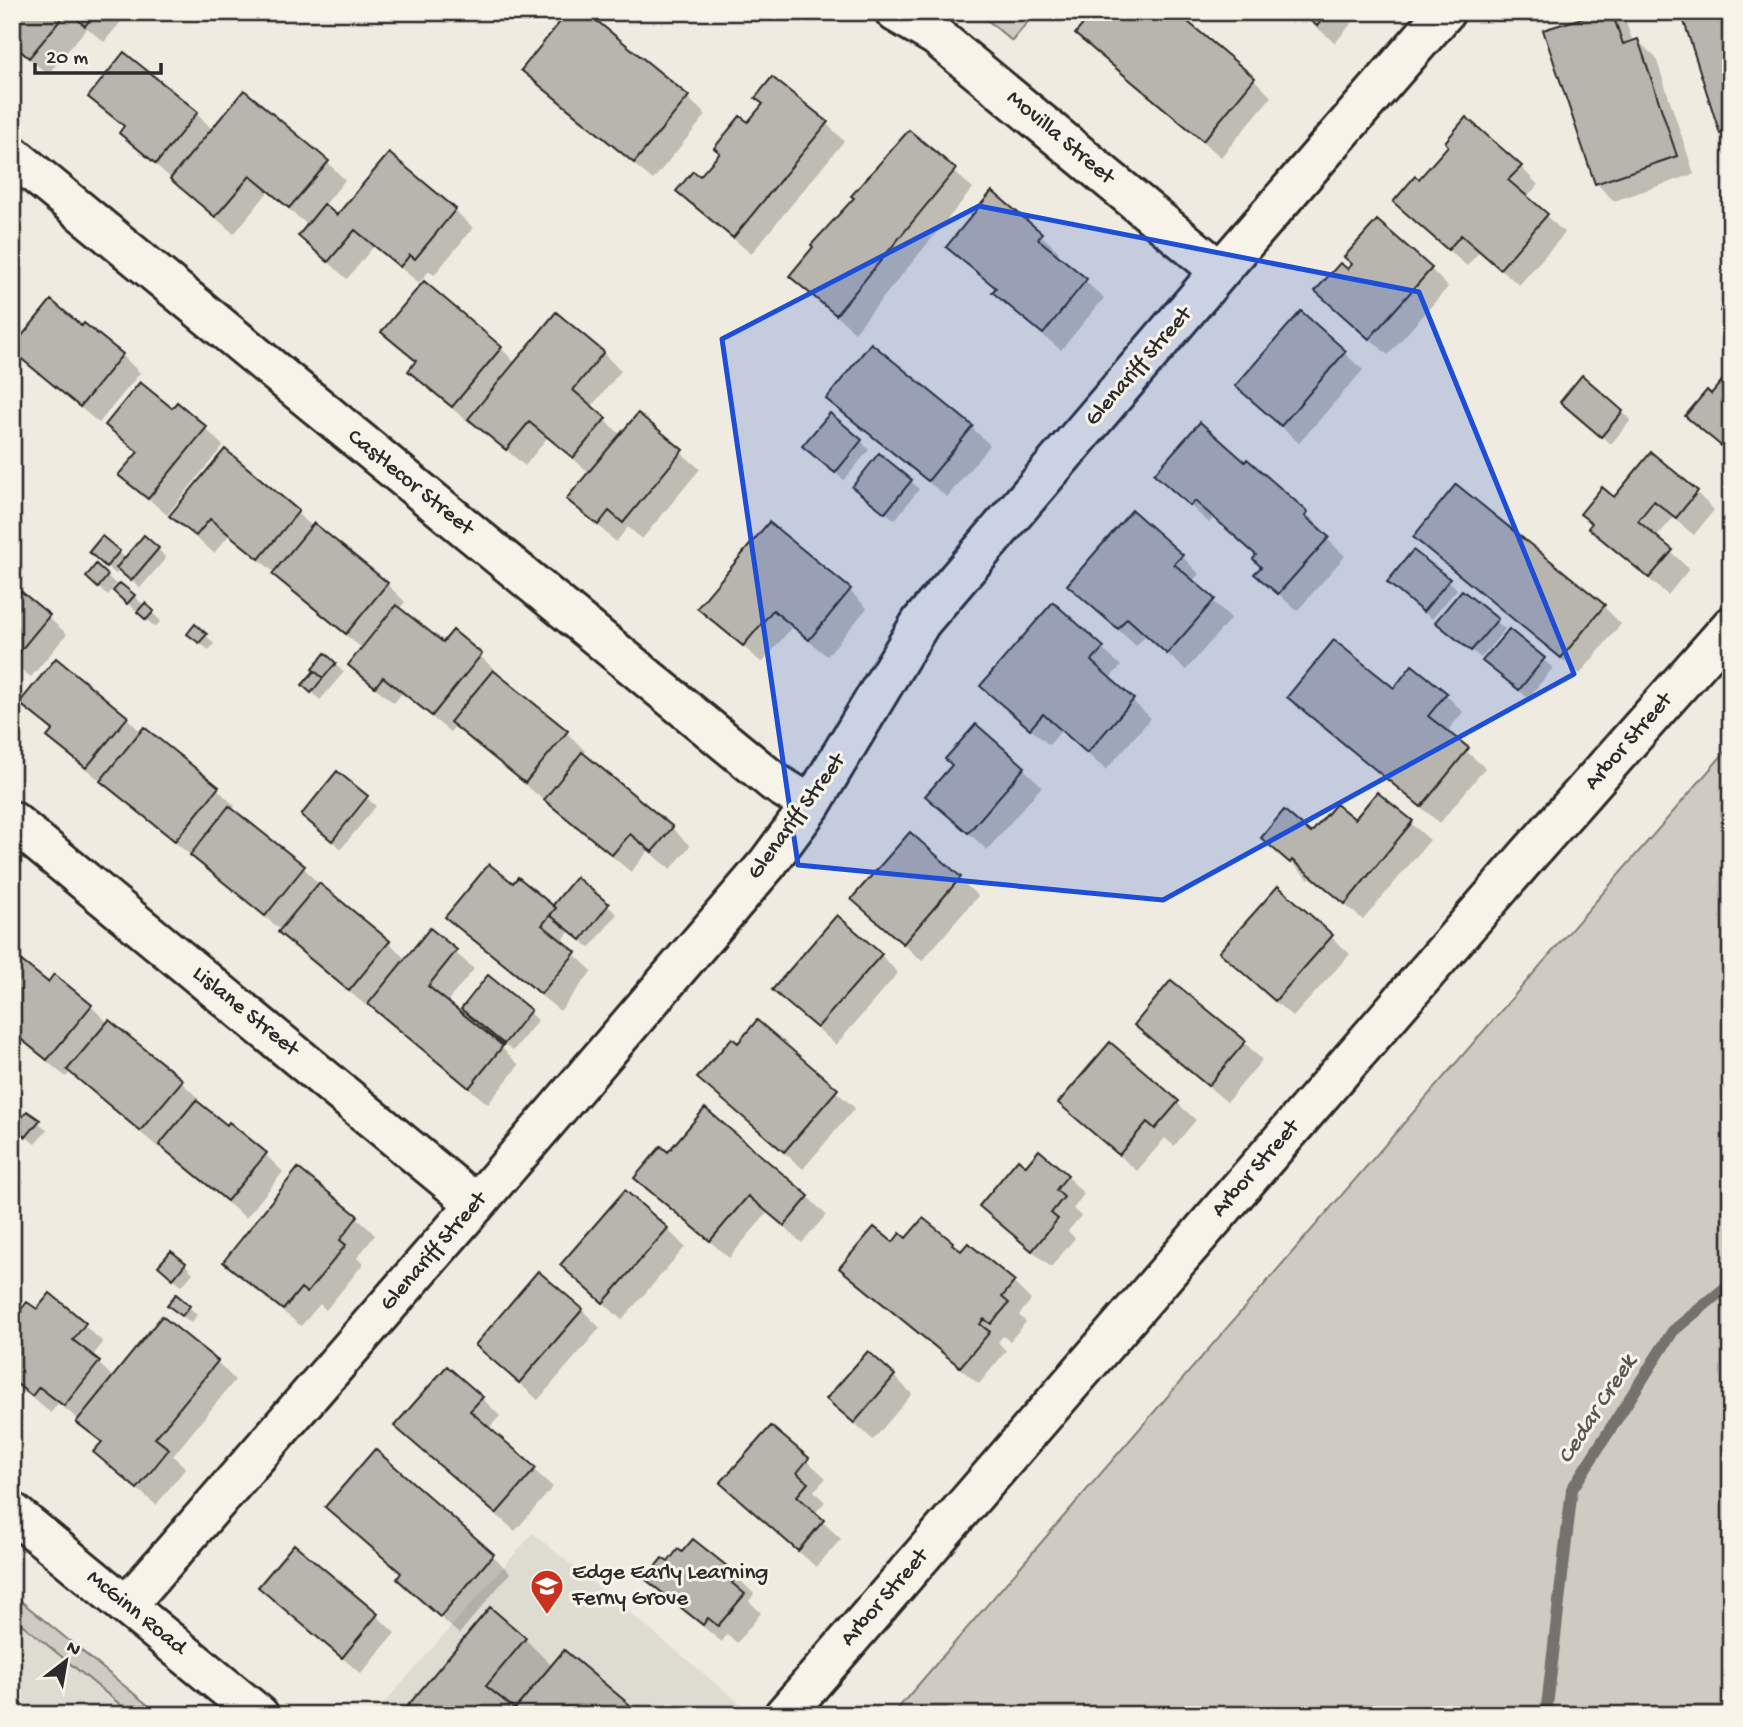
<svg xmlns="http://www.w3.org/2000/svg" width="1743" height="1727" viewBox="0 0 1743 1727" font-family="'Gochi Hand',sans-serif">
<style>
.built{fill:#dedbd1}
.green{fill:#cfcbc2;stroke:#7d7b76;stroke-width:2}
.shadow{fill:#0003}
.lines{fill:none;stroke-linecap:round;stroke-linejoin:round}
.stream{stroke:#74726e;stroke-width:12}
.building{fill:#b8b5ae;stroke:#2b2b2b;stroke-width:2}
.minor-casing{stroke:#2b2b2b;stroke-width:44}
.minor{stroke:#f7f3e8;stroke-width:38}
.marked{fill:#1d4ed8;fill-opacity:0.2;stroke:#1d4ed8;stroke-width:5;stroke-linejoin:round}
.labels{text-anchor:middle;dominant-baseline:central;stroke-width:6;stroke-linejoin:round;paint-order:stroke}
.street-label{font-size:23px;fill:#2b2b2b;stroke:#f7f3e8}
.poi-label{font-size:23px;fill:#2b2b2b;stroke:#f7f3e8;text-anchor:start}
.water-label{font-size:24px;font-style:italic;fill:#555552;stroke:#f7f3e8}
</style>
<rect width="100%" height="100%" fill="#efebe0"/>
<filter id="ink" filterUnits="userSpaceOnUse"><feTurbulence type="fractalNoise" baseFrequency=".0143" numOctaves="2"/><feDisplacementMap in="SourceGraphic" scale="14" xChannelSelector="R" yChannelSelector="G"/><feConvolveMatrix kernelMatrix="1 2 1 2 8 2 1 2 1" color-interpolation-filters="sRGB"/></filter>
<g filter="url(#ink)">
<path class="built" d="M 533,1533 L 541,1540 L 747,1709 L 742,1715 L 374,1715 Z
M 12,1594 L 160,1715 L 12,1715 Z"/>
<path class="green" d="M 978,12 L 1036,12 L 1012,41 Z
M 1731,745 L 1731,1715 L 892,1715 Z
M 12,1594 L 160,1715 L 133,1715 L 12,1616 Z"/>
<path class="shadow" d="M 12,12 L 129,12 L 104,42 L 87,28 L 48,74 L 12,45 Z
M 541,12 L 560,12 L 552,21 Z
M 584,12 L 688,98 L 706,115 L 653,180 L 541,88 L 523,70 Z
M 1299,12 L 1361,12 L 1335,43 Z
M 1581,12 L 1622,12 L 1633,42 L 1638,41 L 1656,58 L 1694,174 L 1614,201 L 1596,183 L 1584,20 Z
M 1731,12 L 1731,143 L 1721,133 Z
M 1077,34 L 1254,79 L 1271,97 L 1221,157 L 1095,52 Z
M 124,54 L 197,114 L 213,130 L 327,162 L 345,180 L 324,206 L 338,218 L 389,155 L 455,210 L 473,228 L 434,275 L 429,271 L 419,283 L 374,246 L 347,279 L 300,236 L 309,226 L 268,192 L 234,234 L 139,150 L 121,133 L 125,128 L 91,96 Z
M 826,123 L 844,141 L 751,254 L 679,191 L 701,178 L 748,124 Z
M 909,133 L 973,188 L 855,332 L 791,276 Z
M 1521,167 L 1538,185 L 1526,198 L 1565,233 L 1519,285 L 1480,251 L 1467,266 L 1413,220 L 1419,181 Z
M 992,194 L 1041,235 L 1059,252 L 1056,256 L 1104,298 L 1061,350 L 1012,310 L 994,292 L 997,290 L 948,247 Z
M 1431,269 L 1448,287 L 1388,355 L 1317,291 L 1348,272 Z
M 1301,314 L 1363,370 L 1299,443 L 1256,404 Z
M 12,328 L 22,338 L 82,328 L 122,355 L 140,373 L 99,423 L 12,351 Z
M 383,332 L 501,348 L 516,364 L 603,353 L 621,371 L 591,407 L 622,436 L 638,416 L 700,469 L 642,539 L 628,527 L 616,542 L 569,499 L 590,473 L 547,438 L 525,466 L 473,421 L 471,424 L 428,389 L 410,371 L 417,363 Z
M 872,346 L 972,428 L 990,445 L 947,497 L 847,416 L 829,398 Z
M 1731,382 L 1731,455 L 1687,415 Z
M 172,411 L 205,428 L 223,446 L 167,515 L 121,475 L 138,454 L 107,425 Z
M 1571,411 L 1622,412 L 1631,420 L 1611,444 Z
M 861,441 L 869,450 L 844,480 L 813,455 Z
M 225,452 L 313,527 L 387,584 L 405,602 L 399,609 L 443,645 L 480,656 L 498,673 L 497,675 L 567,733 L 585,751 L 582,754 L 672,828 L 690,846 L 671,869 L 648,851 L 631,872 L 564,817 L 545,798 L 544,800 L 470,740 L 456,725 L 450,732 L 402,693 L 394,703 L 368,682 L 350,664 L 363,649 L 292,592 L 275,573 L 229,535 L 214,553 L 190,533 L 172,516 Z
M 1247,461 L 1307,514 L 1325,531 L 1322,534 L 1345,556 L 1297,611 L 1257,574 L 1263,567 L 1258,556 L 1214,517 L 1209,523 L 1156,474 L 1245,464 Z
M 911,481 L 919,489 L 895,520 L 862,495 Z
M 1696,492 L 1714,510 L 1694,535 L 1673,518 L 1656,538 L 1689,569 L 1668,595 L 1608,545 L 1590,527 L 1593,524 L 1582,513 L 1614,500 Z
M 1415,537 L 1603,606 L 1621,624 L 1580,674 L 1433,554 Z
M 158,549 L 166,558 L 140,588 L 120,569 L 116,574 L 100,561 L 119,552 L 126,559 Z
M 1182,556 L 1199,574 L 1192,582 L 1231,618 L 1186,670 L 1146,635 L 1136,646 L 1069,585 Z
M 107,576 L 116,584 L 108,595 L 96,586 Z
M 1449,581 L 1457,589 L 1432,619 L 1397,591 Z
M 12,586 L 67,634 L 31,677 L 12,662 Z
M 849,590 L 867,608 L 827,656 L 792,627 L 762,663 L 699,608 Z
M 1462,592 L 1505,629 L 1481,658 L 1446,630 Z
M 134,596 L 161,621 L 155,627 L 124,600 Z
M 1053,605 L 1121,666 L 1109,679 L 1151,718 L 1106,770 L 1061,731 L 1049,745 L 1000,703 Z
M 1509,631 L 1553,668 L 1528,698 L 1493,669 Z
M 206,635 L 214,644 L 209,650 L 198,642 Z
M 325,656 L 344,672 L 320,700 L 304,685 Z
M 1394,691 L 1445,694 L 1463,712 L 1446,733 L 1485,768 L 1440,823 L 1307,715 L 1289,697 Z
M 21,703 L 127,718 L 142,733 L 217,789 L 235,806 L 232,810 L 304,868 L 321,887 L 389,942 L 406,960 L 430,931 L 474,969 L 446,1003 L 502,1048 L 519,1065 L 488,1104 L 388,1022 L 370,1005 L 368,1007 L 298,950 L 280,932 L 282,931 L 68,754 L 50,737 L 53,732 Z
M 976,726 L 1042,786 L 987,850 L 928,796 L 954,765 Z
M 337,773 L 376,806 L 341,849 L 312,824 Z
M 1377,794 L 1430,840 L 1363,920 L 1311,876 L 1309,879 L 1263,838 L 1311,835 L 1355,821 Z
M 910,835 L 978,896 L 922,961 L 853,899 Z
M 576,879 L 617,914 L 590,948 L 570,931 L 561,942 L 592,971 L 560,1011 L 465,934 L 447,917 L 513,886 L 559,912 Z
M 1278,889 L 1350,954 L 1293,1017 L 1239,970 Z
M 881,955 L 898,973 L 836,1045 L 774,990 Z
M 12,960 L 49,984 L 91,1006 L 108,1023 L 181,1082 L 199,1099 L 196,1103 L 265,1154 L 283,1172 L 246,1218 L 179,1163 L 161,1145 L 159,1148 L 87,1088 L 70,1072 L 66,1077 L 12,1033 Z
M 489,977 L 538,1020 L 513,1051 L 471,1017 Z
M 757,1023 L 855,1108 L 803,1169 L 699,1078 L 738,1045 Z
M 1137,1025 L 1244,1042 L 1262,1060 L 1227,1102 L 1155,1043 Z
M 1111,1044 L 1196,1120 L 1174,1146 L 1165,1138 L 1137,1171 L 1061,1103 Z
M 705,1111 L 808,1197 L 826,1215 L 802,1243 L 767,1213 L 729,1258 L 637,1178 L 668,1154 Z
M 38,1122 L 47,1130 L 35,1144 L 24,1135 Z
M 1026,1169 L 1067,1176 L 1084,1194 L 1073,1209 L 1081,1216 L 1068,1231 L 1075,1238 L 1051,1267 L 981,1206 Z
M 12,1170 L 24,1182 L 13,1195 L 12,1194 Z
M 299,1170 L 357,1218 L 375,1235 L 357,1258 L 363,1264 L 326,1310 L 320,1304 L 301,1326 L 243,1279 L 225,1262 Z
M 667,1229 L 685,1247 L 622,1320 L 562,1265 Z
M 907,1241 L 952,1243 L 962,1253 L 1014,1283 L 1031,1300 L 1019,1315 L 1026,1322 L 1010,1341 L 1003,1336 L 998,1342 L 1006,1351 L 979,1384 L 860,1286 L 842,1268 Z
M 185,1264 L 193,1273 L 182,1286 L 169,1274 Z
M 50,1296 L 103,1342 L 92,1357 L 114,1378 L 162,1318 L 217,1362 L 235,1380 L 173,1456 L 186,1468 L 156,1505 L 95,1452 L 102,1444 L 79,1420 L 58,1403 L 51,1413 L 12,1382 L 12,1299 L 23,1310 L 37,1312 Z
M 169,1305 L 189,1307 L 197,1315 L 191,1323 Z
M 582,1310 L 600,1328 L 538,1400 L 477,1345 Z
M 894,1376 L 912,1394 L 873,1440 L 829,1399 Z
M 482,1398 L 500,1416 L 488,1429 L 553,1487 L 515,1531 L 415,1444 Z
M 771,1428 L 826,1478 L 814,1491 L 825,1502 L 814,1514 L 841,1539 L 816,1567 L 722,1483 Z
M 327,1507 L 492,1555 L 510,1573 L 459,1634 L 417,1596 L 402,1574 Z
M 294,1546 L 377,1616 L 395,1633 L 361,1674 L 260,1587 Z
M 668,1565 L 736,1576 L 754,1594 L 749,1601 L 761,1613 L 737,1643 L 727,1634 L 722,1642 L 666,1597 L 648,1579 Z
M 525,1639 L 553,1667 L 639,1715 L 402,1715 Z"/>
<g class="lines">
<path class="stream" d="M 1546,1715 L 1572,1489 L 1673,1331 L 1731,1283"/>
</g>
<path class="building" d="M 12,12 L 67,12 L 29,58 L 12,44 Z
M 69,12 L 96,12 L 85,26 Z
M 568,12 L 586,12 L 689,96 L 634,163 L 521,70 Z
M 1093,12 L 1176,12 L 1255,78 L 1203,141 L 1075,34 Z
M 1300,12 L 1328,12 L 1317,26 Z
M 1580,12 L 1612,12 L 1623,44 L 1638,39 L 1677,156 L 1595,184 L 1543,30 L 1582,18 Z
M 1681,12 L 1731,12 L 1731,130 L 1720,134 Z
M 124,52 L 198,112 L 156,164 L 119,133 L 124,126 L 88,97 Z
M 772,77 L 828,122 L 733,238 L 676,191 L 693,171 L 700,176 L 720,153 L 714,148 L 740,116 L 748,122 L 763,104 L 755,98 Z
M 244,90 L 329,161 L 289,208 L 250,176 L 215,217 L 170,179 Z
M 1466,117 L 1522,166 L 1508,180 L 1548,214 L 1500,269 L 1461,235 L 1448,250 L 1393,202 L 1415,176 L 1419,179 L 1448,146 L 1445,142 Z
M 909,130 L 956,169 L 836,315 L 789,276 L 813,247 L 811,245 L 854,198 L 851,196 Z
M 389,153 L 456,209 L 415,259 L 410,255 L 400,267 L 355,230 L 328,262 L 298,236 L 324,204 L 337,215 Z
M 992,191 L 1042,233 L 1038,239 L 1087,279 L 1043,334 L 992,292 L 996,288 L 946,247 Z
M 1377,220 L 1432,268 L 1369,339 L 1315,291 L 1340,263 L 1348,269 L 1352,264 L 1344,257 Z
M 424,281 L 502,347 L 452,407 L 408,371 L 416,361 L 381,332 Z
M 1731,298 L 1731,320 L 1720,311 Z
M 51,300 L 82,326 L 84,323 L 123,354 L 80,407 L 12,351 L 12,348 Z
M 1301,311 L 1346,351 L 1281,426 L 1235,386 Z
M 556,312 L 604,352 L 573,390 L 606,418 L 573,458 L 529,422 L 506,450 L 468,419 Z
M 871,343 L 973,426 L 928,481 L 826,399 Z
M 1582,375 L 1623,411 L 1601,437 L 1560,402 Z
M 1726,376 L 1731,380 L 1731,454 L 1685,416 L 1707,390 L 1711,394 Z
M 140,382 L 172,408 L 177,402 L 207,427 L 148,499 L 118,475 L 138,452 L 105,425 Z
M 638,413 L 683,450 L 623,523 L 609,511 L 598,525 L 566,499 Z
M 830,413 L 862,440 L 835,473 L 802,446 Z
M 1200,422 L 1245,462 L 1247,459 L 1308,512 L 1305,516 L 1329,537 L 1278,594 L 1254,574 L 1261,567 L 1253,559 L 1256,555 L 1195,501 L 1190,506 L 1154,474 Z
M 225,449 L 299,511 L 259,559 L 210,519 L 196,536 L 169,516 Z
M 1651,452 L 1698,491 L 1676,518 L 1654,501 L 1638,521 L 1673,550 L 1649,578 L 1588,528 L 1592,523 L 1580,514 L 1602,487 L 1614,497 Z
M 879,453 L 912,480 L 885,513 L 852,487 Z
M 1456,484 L 1605,605 L 1561,658 L 1413,537 Z
M 1132,510 L 1183,555 L 1174,564 L 1215,599 L 1167,654 L 1127,618 L 1118,629 L 1067,585 Z
M 769,522 L 851,589 L 809,640 L 773,610 L 743,646 L 697,608 Z
M 314,523 L 388,583 L 346,634 L 272,574 Z
M 144,535 L 159,548 L 131,581 L 116,568 Z
M 102,536 L 120,551 L 106,567 L 89,552 Z
M 1413,550 L 1450,579 L 1423,612 L 1387,582 Z
M 96,564 L 108,575 L 98,588 L 86,577 Z
M 120,583 L 135,595 L 127,604 L 113,591 Z
M 12,584 L 50,615 L 12,661 Z
M 1462,590 L 1498,619 L 1471,651 L 1435,622 Z
M 1053,602 L 1104,647 L 1091,661 L 1134,699 L 1087,753 L 1043,714 L 1030,729 L 980,686 Z
M 145,603 L 154,611 L 146,620 L 137,612 Z
M 396,605 L 443,642 L 453,630 L 482,654 L 432,716 L 383,677 L 375,687 L 348,665 Z
M 195,624 L 207,634 L 199,643 L 187,634 Z
M 1509,629 L 1545,658 L 1519,690 L 1482,661 Z
M 1334,640 L 1394,688 L 1412,665 L 1447,693 L 1428,716 L 1469,748 L 1421,807 L 1287,697 Z
M 325,653 L 336,663 L 323,678 L 312,669 Z
M 56,658 L 128,717 L 86,768 L 47,737 L 53,730 L 19,703 Z
M 493,670 L 568,731 L 525,783 L 450,722 Z
M 314,671 L 323,678 L 311,693 L 302,685 Z
M 976,724 L 1025,767 L 968,833 L 925,796 L 952,765 L 945,759 Z
M 144,727 L 219,787 L 175,841 L 100,781 Z
M 582,752 L 673,827 L 652,852 L 630,834 L 612,855 L 544,800 Z
M 337,771 L 368,796 L 332,841 L 301,815 Z
M 1377,792 L 1413,821 L 1345,904 L 1292,860 L 1290,863 L 1261,838 L 1284,810 L 1311,833 L 1336,804 L 1355,819 Z
M 229,806 L 305,866 L 265,916 L 190,855 Z
M 910,832 L 961,877 L 903,944 L 851,899 Z
M 489,864 L 513,883 L 518,877 L 556,908 L 542,925 L 576,952 L 541,994 L 445,917 Z
M 576,877 L 609,904 L 581,940 L 550,915 L 556,908 L 553,905 Z
M 319,883 L 390,941 L 349,991 L 278,932 Z
M 1278,886 L 1333,935 L 1275,1001 L 1219,952 Z
M 837,915 L 882,954 L 817,1028 L 772,990 Z
M 430,928 L 457,950 L 428,986 L 503,1046 L 469,1088 L 368,1004 Z
M 14,955 L 48,982 L 54,974 L 92,1005 L 47,1060 L 12,1032 L 12,957 Z
M 488,975 L 531,1010 L 504,1044 L 461,1009 Z
M 1171,980 L 1246,1041 L 1208,1086 L 1134,1025 Z
M 109,1020 L 183,1080 L 140,1131 L 67,1070 Z
M 757,1020 L 838,1089 L 784,1152 L 697,1078 L 732,1038 L 738,1043 Z
M 1110,1042 L 1179,1101 L 1155,1129 L 1147,1122 L 1119,1155 L 1058,1103 Z
M 196,1100 L 227,1125 L 229,1122 L 267,1153 L 227,1201 L 159,1145 Z
M 705,1108 L 809,1196 L 784,1226 L 748,1196 L 710,1241 L 634,1178 L 661,1146 L 668,1152 Z
M 27,1111 L 40,1120 L 26,1137 L 14,1127 Z
M 1039,1150 L 1068,1175 L 1056,1190 L 1064,1197 L 1051,1213 L 1058,1219 L 1032,1251 L 979,1206 L 1018,1159 L 1026,1166 Z
M 298,1168 L 358,1216 L 340,1240 L 346,1245 L 307,1293 L 301,1288 L 283,1310 L 223,1262 Z
M 625,1190 L 668,1228 L 603,1303 L 560,1265 Z
M 923,1218 L 953,1242 L 952,1244 L 961,1251 L 968,1243 L 1015,1281 L 1002,1297 L 1009,1303 L 991,1324 L 984,1319 L 980,1324 L 990,1332 L 960,1367 L 839,1268 L 874,1227 L 893,1242 L 900,1233 L 906,1238 Z
M 171,1251 L 186,1263 L 173,1279 L 158,1266 Z
M 538,1271 L 583,1309 L 519,1383 L 475,1345 Z
M 50,1293 L 86,1323 L 73,1340 L 100,1361 L 64,1406 L 39,1387 L 32,1396 L 12,1380 L 12,1321 L 27,1302 L 37,1309 Z
M 176,1294 L 190,1306 L 182,1316 L 167,1305 Z
M 162,1316 L 218,1361 L 155,1438 L 169,1449 L 137,1489 L 93,1452 L 102,1442 L 76,1422 Z
M 868,1351 L 895,1375 L 854,1423 L 826,1399 Z
M 447,1366 L 483,1397 L 470,1411 L 536,1468 L 496,1514 L 394,1426 Z
M 771,1426 L 809,1458 L 797,1473 L 808,1483 L 797,1496 L 824,1520 L 798,1551 L 720,1483 Z
M 375,1449 L 494,1554 L 440,1617 L 397,1579 L 401,1573 L 325,1507 Z
M 693,1539 L 738,1575 L 732,1583 L 745,1594 L 718,1626 L 708,1618 L 703,1625 L 645,1579 L 662,1558 L 668,1562 L 678,1549 L 682,1552 Z
M 294,1544 L 378,1614 L 342,1658 L 258,1587 Z
M 490,1607 L 526,1638 L 486,1686 L 515,1709 L 564,1650 L 642,1715 L 400,1715 Z"/>
<g class="lines">
<defs>
<path id="minor" d="M 895,12 L 936,36 L 1220,271
M 12,155 L 774,782 L 811,805
M 12,821 L 476,1204
M 12,1512 L 259,1715
M 126,1606 L 476,1204 L 768,863 L 811,805 L 921,622 L 1220,271 L 1445,12
M 784,1715 L 1529,854 L 1731,626"/>
</defs>
<use href="#minor" class="minor-casing"/>
<use href="#minor" class="minor"/>
</g>
</g>
<path class="marked" d="M 979,206 L 1419,292 L 1574,674 L 1163,900 L 798,865 L 722,339 Z"/>
<defs>
<symbol id="school-pin" viewBox="-11 -11 22 30"><path d="M0 17L-7.5 6A9.5 9.5 0 1 1 7.5 6Z" fill="#c8321e" stroke="#f7f3e8"/><path d="M0-5L7-2L0 1L-7-2ZM-4 1L0 2.5L4 1V4Q0 6-4 4Z" fill="#fff"/></symbol>
</defs>
<g fill-rule="evenodd">
<use href="#school-pin" x="528" y="1567" width="38" height="52"/>
</g>
<g class="labels">
<g class="street-label">
<text transform="translate(1060 138) rotate(40)">Movilla Street</text>
<text transform="translate(1139 367) rotate(-49)">Glenariff Street</text>
<text transform="translate(410 483) rotate(39)">Castlecor Street</text>
<text transform="translate(1629 742) rotate(-49)">Arbor Street</text>
<text transform="translate(797 817) rotate(-54)">Glenariff Street</text>
<text transform="translate(245 1012) rotate(39)">Lislane Street</text>
<text transform="translate(1256 1169) rotate(-49)">Arbor Street</text>
<text transform="translate(434 1252) rotate(-49)">Glenariff Street</text>
<text transform="translate(885 1598) rotate(-49)">Arbor Street</text>
<text transform="translate(136 1613) rotate(39)">McGinn Road</text>
</g>
<g class="poi-label">
<text x="572" y="1573">Edge Early Learning<tspan x="572" dy="26">Ferny Grove</tspan></text>
</g>
<g class="water-label">
<text transform="translate(1598 1410) rotate(-57)">Cedar Creek</text>
</g>
</g>
<rect width="1743" height="1727" fill="none" stroke="#f7f3e8" stroke-width="42"/>
<rect x="21" y="21" width="1701" height="1685" fill="none" stroke="#2b2b2b" stroke-width="2.5" filter="url(#ink)"/>
<g transform="translate(66 1661) rotate(31)" stroke="#f7f3e8" stroke-width="5" paint-order="stroke">
<path d="M0-5L12 26L0 18L-12 26Z" fill="#2b2b2b"/>
<text y="-10" font-size="19" font-weight="bold" text-anchor="middle" fill="#2b2b2b">N</text>
</g>
<path d="M35 63v10h126v-10" fill="none" stroke="#2b2b2b" stroke-width="3.5"/>
<text x="46" y="63" font-size="21" fill="#2b2b2b" stroke="#f7f3e8" stroke-width="5" paint-order="stroke">20 m</text>
</svg>
